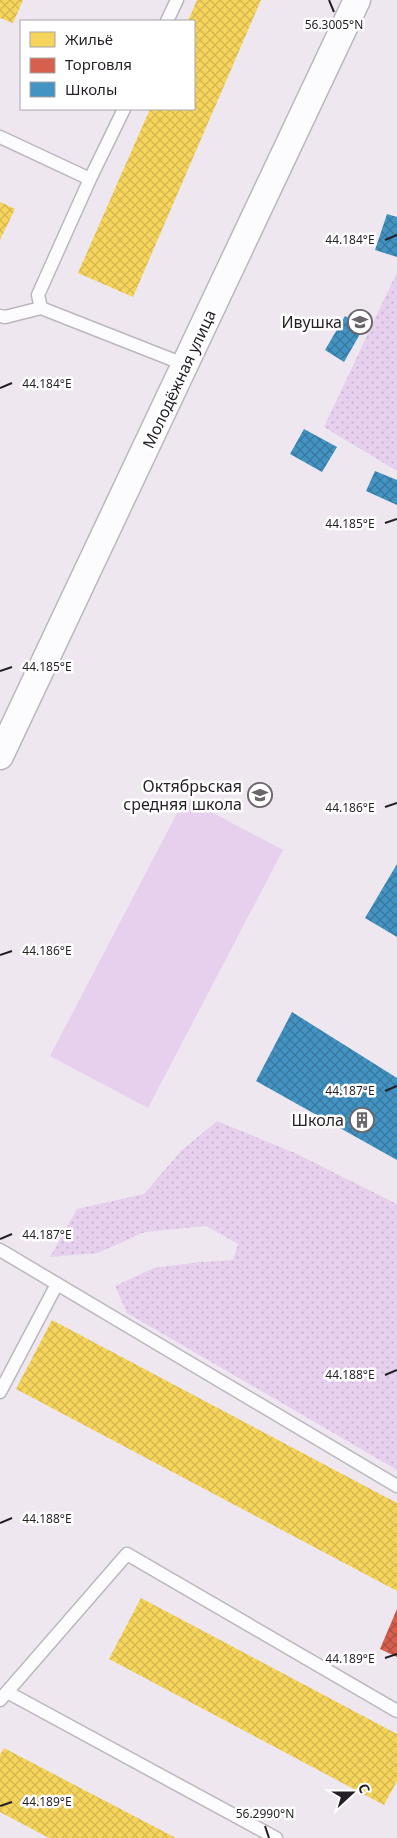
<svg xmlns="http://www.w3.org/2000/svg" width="397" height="1838" viewBox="0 0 397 1838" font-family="'Noto Sans',sans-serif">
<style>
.green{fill:url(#green-dots)}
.pitch{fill:#e6d0ee}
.homes{fill:url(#homes-cross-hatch)}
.shops{fill:url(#shops-cross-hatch)}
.schools{fill:url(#schools-cross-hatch)}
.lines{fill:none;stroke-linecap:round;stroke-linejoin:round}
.lane-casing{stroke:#bcb7be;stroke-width:15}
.street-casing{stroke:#bcb7be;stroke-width:29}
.lane{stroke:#fcfbfd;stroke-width:12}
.street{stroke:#fcfbfd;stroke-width:26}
.ticks{fill:none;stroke:#241f25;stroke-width:2}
.labels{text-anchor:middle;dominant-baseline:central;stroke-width:5;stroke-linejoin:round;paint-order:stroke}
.poi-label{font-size:16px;fill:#241f25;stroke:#fff;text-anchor:end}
.street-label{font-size:16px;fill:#241f25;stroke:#fff}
.ticks-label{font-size:12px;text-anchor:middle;fill:#241f25;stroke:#fff;stroke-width:5;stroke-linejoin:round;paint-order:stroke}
</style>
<defs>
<pattern id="green-dots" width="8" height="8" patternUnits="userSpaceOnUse" patternTransform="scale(1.25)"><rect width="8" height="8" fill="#e6d0ee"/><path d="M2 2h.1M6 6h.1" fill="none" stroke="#c5b2cc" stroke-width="1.8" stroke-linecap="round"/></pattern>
<pattern id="homes-cross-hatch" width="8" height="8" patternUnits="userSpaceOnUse" patternTransform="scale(1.25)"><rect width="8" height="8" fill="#f6d55c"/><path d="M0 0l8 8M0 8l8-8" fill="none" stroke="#d3b650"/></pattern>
<pattern id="shops-cross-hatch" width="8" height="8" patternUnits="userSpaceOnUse" patternTransform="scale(1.25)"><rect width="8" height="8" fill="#d6604d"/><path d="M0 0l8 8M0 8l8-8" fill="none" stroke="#ad4f40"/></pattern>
<pattern id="schools-cross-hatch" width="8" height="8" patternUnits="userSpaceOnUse" patternTransform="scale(1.25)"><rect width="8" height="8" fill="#4393c3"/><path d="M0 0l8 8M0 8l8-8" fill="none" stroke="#38779e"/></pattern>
</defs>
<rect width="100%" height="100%" fill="#eee7f0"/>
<path class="green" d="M 397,272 L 397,471 L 324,427 Z
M 217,1121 L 295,1153 L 397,1204 L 397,1470 L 127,1313 L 115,1286 L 154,1268 L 200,1262 L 233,1260 L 238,1244 L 206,1226 L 145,1232 L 98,1253 L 50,1257 L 77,1209 L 144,1194 L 181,1151 Z"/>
<path class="pitch" d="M 185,798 L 283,850 L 148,1108 L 50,1056 Z"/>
<path class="homes" d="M 0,0 L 23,0 L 13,23 L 0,18 Z
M 197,0 L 261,0 L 133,297 L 78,273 L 150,109 L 194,109 L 194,21 L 188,21 Z
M 0,202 L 15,209 L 0,240 Z
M 52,1320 L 397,1503 L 397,1591 L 16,1389 Z
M 141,1598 L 397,1734 L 397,1781 L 384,1805 L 109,1659 Z
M 4,1748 L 176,1838 L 49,1838 L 0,1812 L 0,1755 Z"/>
<path class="shops" d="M 397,1609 L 397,1657 L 380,1649 Z"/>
<path class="schools" d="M 387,214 L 397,217 L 397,257 L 375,250 Z
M 345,316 L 364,327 L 344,362 L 325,350 Z
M 304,429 L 337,447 L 322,472 L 290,454 Z
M 375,471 L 397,480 L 397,505 L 366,491 Z
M 397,864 L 397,937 L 365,918 Z
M 292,1012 L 397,1078 L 397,1160 L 256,1081 Z"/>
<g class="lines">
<defs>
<path id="lane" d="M 167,21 L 177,0
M 124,109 L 90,179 L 38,295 L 41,308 L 186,365
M 0,137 L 90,179
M 0,316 L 5,317 L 41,308
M 0,1250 L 397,1486
M 0,1392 L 57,1284
M 7,1692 L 276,1838
M 0,1700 L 127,1554 L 397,1711"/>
<path id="street" d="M 0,756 L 357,0"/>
</defs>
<use href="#lane" class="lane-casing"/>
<use href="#street" class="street-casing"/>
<use href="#lane" class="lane"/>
<use href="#street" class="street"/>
</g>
<path class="ticks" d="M 329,0 L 334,12M 385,240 L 397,235M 0,388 L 12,383M 385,523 L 397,519M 0,671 L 12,667M 385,807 L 397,803M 0,955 L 12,951M 385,1091 L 397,1086M 0,1239 L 12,1234M 385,1375 L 397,1370M 0,1523 L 12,1518M 385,1658 L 397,1654M 0,1806 L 12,1802M 265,1826 L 269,1838"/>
<defs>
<symbol id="school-ring" viewBox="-11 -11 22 22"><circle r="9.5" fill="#fff" stroke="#6b656c" stroke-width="1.5"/><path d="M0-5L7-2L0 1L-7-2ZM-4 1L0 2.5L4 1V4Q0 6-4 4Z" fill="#6b656c"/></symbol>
<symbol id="building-ring" viewBox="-11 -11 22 22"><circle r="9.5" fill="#fff" stroke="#6b656c" stroke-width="1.5"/><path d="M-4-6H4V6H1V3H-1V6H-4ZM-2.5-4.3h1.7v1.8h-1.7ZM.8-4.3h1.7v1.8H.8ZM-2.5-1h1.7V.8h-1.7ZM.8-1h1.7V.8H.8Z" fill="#6b656c"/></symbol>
</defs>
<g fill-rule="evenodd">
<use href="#school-ring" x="346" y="308" width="28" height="28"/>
<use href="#school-ring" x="246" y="781" width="28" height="28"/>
<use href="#building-ring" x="348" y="1106" width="28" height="28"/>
</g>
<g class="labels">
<g class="poi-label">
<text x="342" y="322">Ивушка</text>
<text x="242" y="786">Октябрьская<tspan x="242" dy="18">средняя школа</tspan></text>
<text x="344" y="1120">Школа</text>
</g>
<g class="street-label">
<text transform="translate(179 379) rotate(-65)">Молодёжная улица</text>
</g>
</g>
<g class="ticks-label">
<text x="334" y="29">56.3005°N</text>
<text x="350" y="244">44.184°E</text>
<text x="47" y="388">44.184°E</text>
<text x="350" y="528">44.185°E</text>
<text x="47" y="671">44.185°E</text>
<text x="350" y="812">44.186°E</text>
<text x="47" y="955">44.186°E</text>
<text x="350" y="1095">44.187°E</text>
<text x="47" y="1239">44.187°E</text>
<text x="350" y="1379">44.188°E</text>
<text x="47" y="1523">44.188°E</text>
<text x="350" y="1663">44.189°E</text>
<text x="47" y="1806">44.189°E</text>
<text x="265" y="1818">56.2990°N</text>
</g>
<rect x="20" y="20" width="175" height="90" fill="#ffffff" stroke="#a7a5a8"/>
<rect x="30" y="32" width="25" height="15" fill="#f6d55c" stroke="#a7a5a8"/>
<text x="65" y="45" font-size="15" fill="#241f25">Жильё</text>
<rect x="30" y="58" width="25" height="15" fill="#d6604d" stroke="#a7a5a8"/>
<text x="65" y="70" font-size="15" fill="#241f25">Торговля</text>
<rect x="30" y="82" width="25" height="15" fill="#4393c3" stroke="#a7a5a8"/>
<text x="65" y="95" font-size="15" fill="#241f25">Школы</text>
<g transform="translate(352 1793) rotate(69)" stroke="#ffffff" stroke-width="4" paint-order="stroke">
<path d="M0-4L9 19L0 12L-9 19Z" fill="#241f25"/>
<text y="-8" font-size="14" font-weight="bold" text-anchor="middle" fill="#241f25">С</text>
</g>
</svg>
